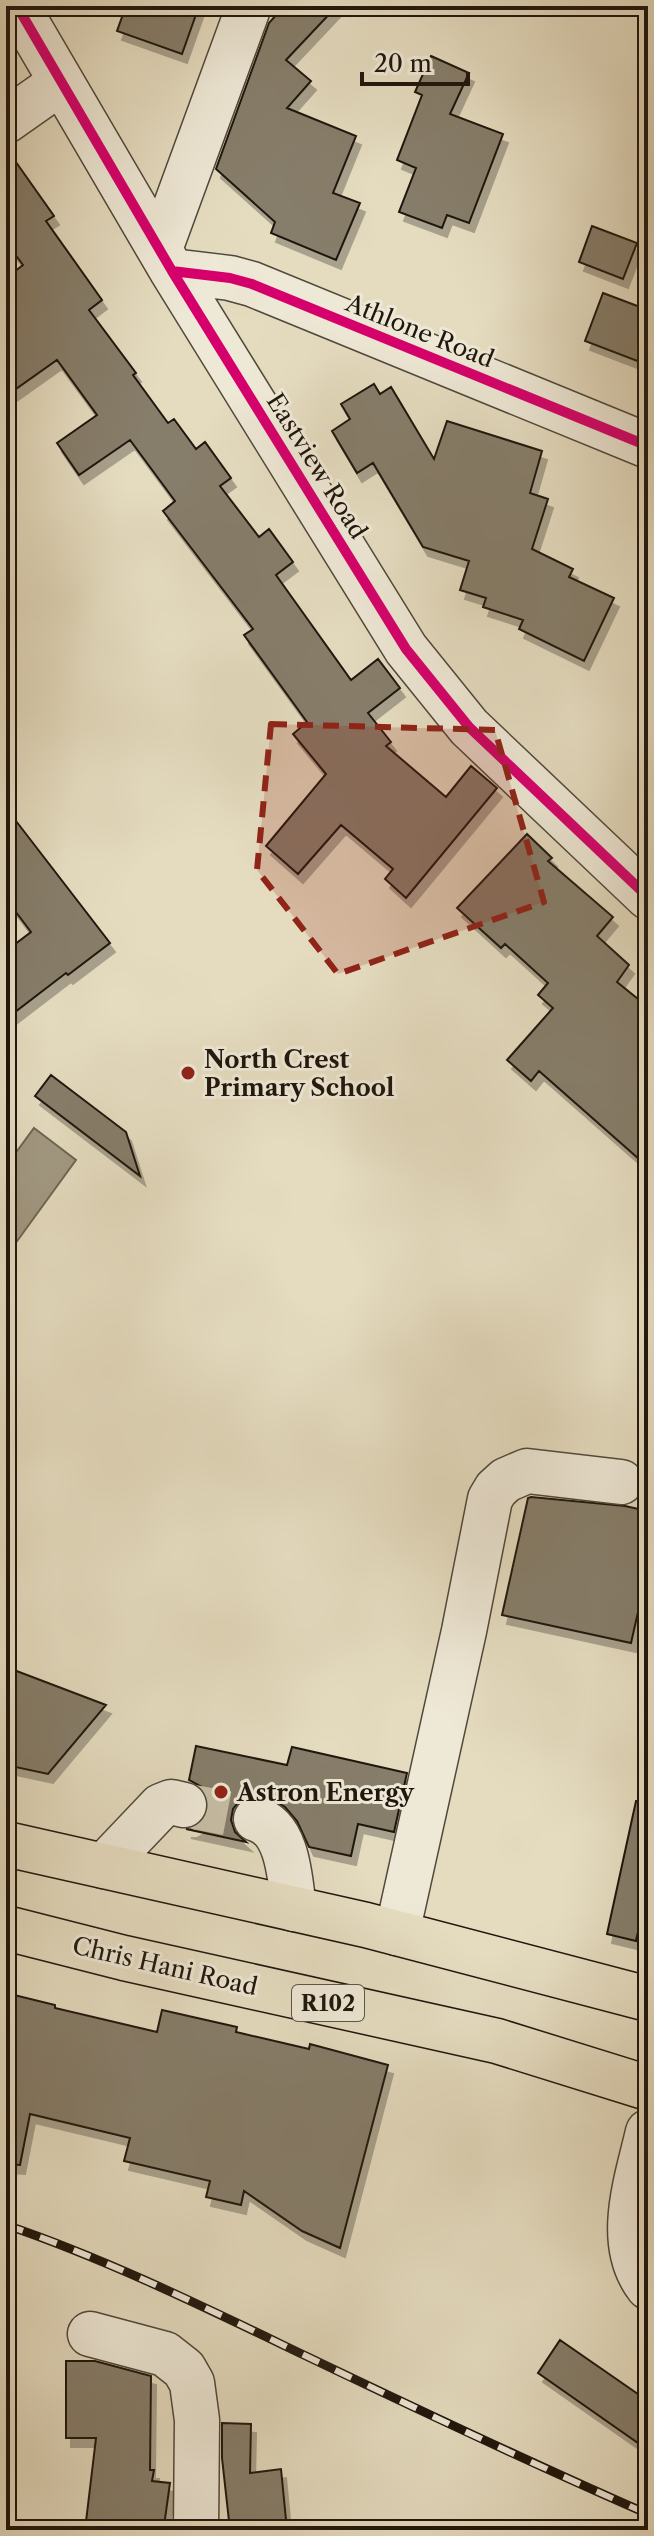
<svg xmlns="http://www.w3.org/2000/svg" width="654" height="2536" viewBox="0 0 654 2536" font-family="'Libre Caslon Text',serif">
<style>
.water{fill:#a29983;stroke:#6e6554;stroke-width:2}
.building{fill:#867d6a;stroke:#1f160d;stroke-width:2;filter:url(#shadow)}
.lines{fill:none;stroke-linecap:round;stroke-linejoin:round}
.minor-tunnel{stroke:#c7bea5;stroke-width:44;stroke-dasharray:44 22;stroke-linecap:butt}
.minor-casing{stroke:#50483a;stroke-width:47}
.major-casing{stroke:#1f160d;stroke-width:47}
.minor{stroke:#eee8d6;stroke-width:44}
.major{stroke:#e5dcc0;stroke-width:44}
.rail-casing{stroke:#1f160d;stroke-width:9}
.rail{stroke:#eee8d6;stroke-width:6;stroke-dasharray:18;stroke-linecap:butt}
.cycleway-casing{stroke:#eee8d6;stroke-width:15}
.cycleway{stroke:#d6006c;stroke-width:10}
.marked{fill:#8f2418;fill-opacity:0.2;stroke:#8f2418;stroke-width:6;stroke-dasharray:16 10;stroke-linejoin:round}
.poi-dot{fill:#8f2418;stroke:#eee8d6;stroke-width:3}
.labels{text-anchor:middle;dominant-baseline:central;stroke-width:6;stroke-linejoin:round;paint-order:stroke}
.shield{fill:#eee8d6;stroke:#5d5549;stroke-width:2}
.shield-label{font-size:22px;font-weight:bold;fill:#1f160d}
.street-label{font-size:24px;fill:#1f160d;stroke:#eee8d6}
.poi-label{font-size:24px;font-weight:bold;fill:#1f160d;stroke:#eee8d6;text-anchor:start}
</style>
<defs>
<filter id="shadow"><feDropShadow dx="5" dy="9" stdDeviation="0" flood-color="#0004"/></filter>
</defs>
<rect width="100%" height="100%" fill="#e5dcc0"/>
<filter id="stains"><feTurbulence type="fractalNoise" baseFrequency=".0025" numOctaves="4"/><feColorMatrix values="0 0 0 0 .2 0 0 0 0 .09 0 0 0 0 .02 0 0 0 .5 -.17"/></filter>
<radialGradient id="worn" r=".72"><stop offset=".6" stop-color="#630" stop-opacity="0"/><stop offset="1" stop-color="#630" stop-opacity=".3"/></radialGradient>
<path class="water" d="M 34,1128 L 76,1160 L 15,1244 L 6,1238 L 6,1166 Z"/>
<path class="building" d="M 126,6 L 199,6 L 182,54 L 117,31 Z
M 284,6 L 337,6 L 286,60 L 311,81 L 287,108 L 356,136 L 333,193 L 360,203 L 336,260 L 271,233 L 275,222 L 216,169 L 269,23 Z
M 431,56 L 469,73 L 450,114 L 503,134 L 469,223 L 447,215 L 442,228 L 399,212 L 416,168 L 397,160 L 422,95 L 415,92 Z
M 6,148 L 54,216 L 46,221 L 102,300 L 89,310 L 136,373 L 133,375 L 168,423 L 174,419 L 196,449 L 205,442 L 231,478 L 220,486 L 259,537 L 269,529 L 293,562 L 276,575 L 351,680 L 378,659 L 400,688 L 368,713 L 391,742 L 386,746 L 446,797 L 471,766 L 497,788 L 406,898 L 385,879 L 393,869 L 341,825 L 298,874 L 266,846 L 326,774 L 293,734 L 307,722 L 244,635 L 253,629 L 163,511 L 175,501 L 130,440 L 79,475 L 57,443 L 97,415 L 57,360 L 6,396 L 6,278 L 23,265 L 6,242 Z
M 592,226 L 637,243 L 623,279 L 579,262 Z
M 603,293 L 648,310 L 648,365 L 585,341 Z
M 374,384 L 380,394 L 391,387 L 434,459 L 447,421 L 542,451 L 530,493 L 548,499 L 532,549 L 573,569 L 569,577 L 614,598 L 584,661 L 519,629 L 523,620 L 483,607 L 486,598 L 460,590 L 469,561 L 423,547 L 373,463 L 357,473 L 332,431 L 350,419 L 341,404 Z
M 6,808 L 110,943 L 68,975 L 66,973 L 6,1019 L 6,951 L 31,932 L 6,899 Z
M 527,834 L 552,858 L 548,861 L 613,917 L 597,936 L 629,965 L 617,982 L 648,1007 L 648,1167 L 539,1071 L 531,1081 L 507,1060 L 553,1008 L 538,995 L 548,983 L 505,944 L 501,948 L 457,908 Z
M 51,1075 L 126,1132 L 140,1176 L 35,1096 Z
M 531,1497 L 625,1506 L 648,1511 L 648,1592 L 643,1590 L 631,1643 L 502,1615 L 528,1498 Z
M 6,1667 L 106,1705 L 48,1774 L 6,1765 Z
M 196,1746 L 287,1765 L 292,1747 L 407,1773 L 394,1832 L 358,1824 L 351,1856 L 309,1847 L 297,1821 L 285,1807 L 267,1796 L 255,1794 L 241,1799 L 233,1809 L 231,1820 L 235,1832 L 246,1842 L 186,1829 L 192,1829 L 202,1823 L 208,1810 L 208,1798 L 202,1787 L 189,1780 Z
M 636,1801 L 648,1802 L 648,1934 L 638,1932 L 636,1941 L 607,1934 Z
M 6,1993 L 55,2005 L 55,2008 L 157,2032 L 162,2010 L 237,2027 L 236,2032 L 309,2049 L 310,2044 L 388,2065 L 340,2248 L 302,2231 L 244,2191 L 241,2205 L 206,2197 L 210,2181 L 124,2161 L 130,2138 L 30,2114 L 20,2165 L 6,2164 Z
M 560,2340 L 648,2401 L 648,2450 L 538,2373 Z
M 66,2361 L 95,2361 L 151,2376 L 150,2470 L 154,2470 L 152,2481 L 170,2483 L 164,2526 L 147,2524 L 146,2530 L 85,2530 L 96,2438 L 66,2438 Z
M 222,2423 L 251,2424 L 250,2473 L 281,2469 L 287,2530 L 230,2530 L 222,2458 Z"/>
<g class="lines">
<path class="minor-tunnel" d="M 184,1805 L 256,1819"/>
<defs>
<path id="minor" d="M 17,6 L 172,271 L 406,649 L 469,727 L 648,897
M 6,121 L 60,83
M 160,249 L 249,6
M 172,271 L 230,278 L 252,284 L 648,446
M 256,1819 C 289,1828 290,1881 294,1909
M 104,1866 L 161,1806 L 171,1802 L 184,1805
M 397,1933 L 464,1631 L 490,1499 L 496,1489 L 506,1480 L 527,1471 L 621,1482
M 648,2132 C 637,2180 614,2243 648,2287
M 90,2334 L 165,2354 L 184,2369 L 192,2383 L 197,2420 L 196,2530"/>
<path id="major" d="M 6,1844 L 366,1925 L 648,1999
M 6,1928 L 124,1958 L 497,2041 L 648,2088"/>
</defs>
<use href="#minor" class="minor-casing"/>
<use href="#major" class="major-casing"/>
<use href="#minor" class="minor"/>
<use href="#major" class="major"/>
<defs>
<path id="rail" d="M 6,2225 C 109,2260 208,2309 306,2356 C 419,2410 533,2464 648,2514"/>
</defs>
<use href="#rail" class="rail-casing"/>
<use href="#rail" class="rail"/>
<defs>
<path id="cycleway" d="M 17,6 L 172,271 L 406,649 L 469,727 L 648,897
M 172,271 L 230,278 L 252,284 L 648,446"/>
</defs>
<use href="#cycleway" class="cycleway-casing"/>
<use href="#cycleway" class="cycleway"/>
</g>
<path class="marked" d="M 271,724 L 495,730 L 544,902 L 338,974 L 257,870 Z"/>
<g class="poi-dot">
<circle cx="188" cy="1073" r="8"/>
<circle cx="221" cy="1792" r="8"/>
</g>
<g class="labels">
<rect class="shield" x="292" y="1985" width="72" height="36" rx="6"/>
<g class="shield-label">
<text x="328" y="2003">R102</text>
</g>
<g class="street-label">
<text transform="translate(420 331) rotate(22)">Athlone Road</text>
<text transform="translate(317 466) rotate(58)">Eastview Road</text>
<text transform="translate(165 1966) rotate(13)">Chris Hani Road</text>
</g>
<g class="poi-label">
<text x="204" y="1059">North Crest<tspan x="204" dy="28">Primary School</tspan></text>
<text x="237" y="1792">Astron Energy</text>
</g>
</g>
<rect width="654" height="2536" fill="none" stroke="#e5dcc0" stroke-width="32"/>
<rect x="8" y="8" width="638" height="2520" fill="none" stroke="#1f160d" stroke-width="4"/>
<rect x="16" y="16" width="622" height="2504" fill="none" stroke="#1f160d" stroke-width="2"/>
<path d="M362 72v12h106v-12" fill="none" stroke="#1f160d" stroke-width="4"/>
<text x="374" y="72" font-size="24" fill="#1f160d" stroke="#eee8d6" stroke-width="6" paint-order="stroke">20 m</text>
<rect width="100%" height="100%" filter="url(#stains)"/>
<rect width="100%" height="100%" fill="url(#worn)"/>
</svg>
